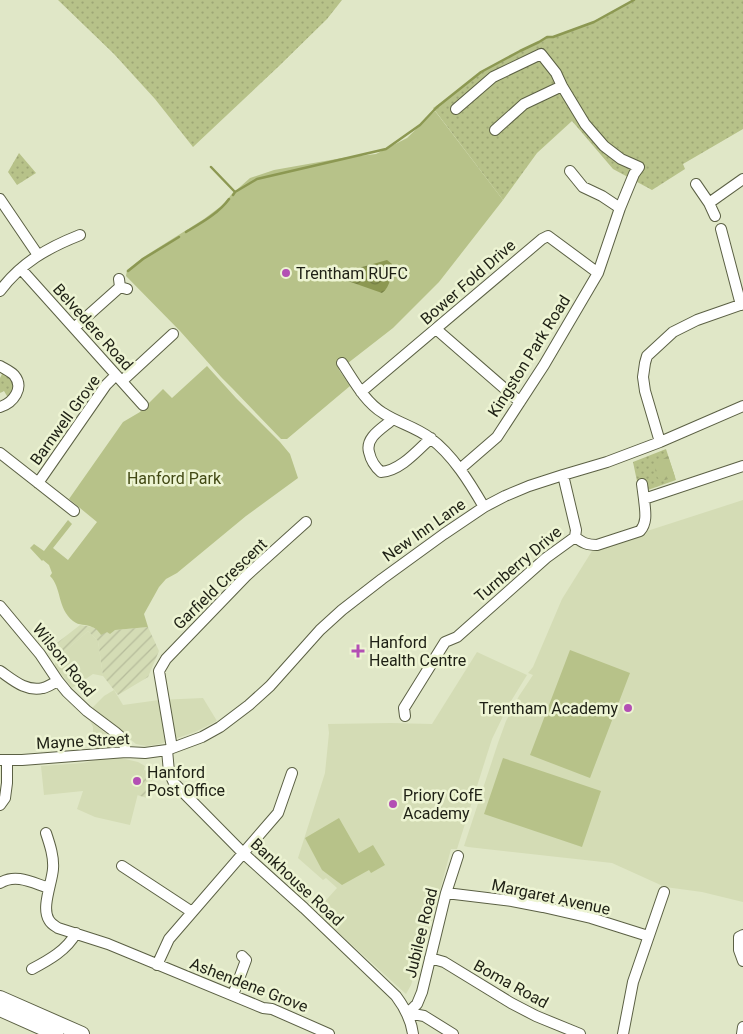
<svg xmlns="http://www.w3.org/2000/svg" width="743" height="1034" viewBox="0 0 743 1034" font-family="Roboto,sans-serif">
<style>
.built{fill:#d4dcb5}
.industrial{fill:url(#industrial-furrows)}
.grass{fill:url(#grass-dots)}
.forest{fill:url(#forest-firs)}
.green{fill:#b7c289}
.water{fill:url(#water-waves)}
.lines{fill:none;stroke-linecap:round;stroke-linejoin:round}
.stream{stroke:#8c9852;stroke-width:2.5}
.minor-casing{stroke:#5b6044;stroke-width:12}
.highway-casing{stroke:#5b6044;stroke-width:16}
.minor{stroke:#fff;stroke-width:10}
.highway{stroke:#fff;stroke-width:14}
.poi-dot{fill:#b34fb4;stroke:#edf4d3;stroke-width:2}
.labels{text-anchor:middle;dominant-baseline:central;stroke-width:5;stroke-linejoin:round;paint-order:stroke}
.poi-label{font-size:16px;fill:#1e2015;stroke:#edf4d3;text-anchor:start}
.street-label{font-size:16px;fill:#1e2015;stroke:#edf4d3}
.park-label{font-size:16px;fill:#434a15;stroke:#edf4d3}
</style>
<defs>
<pattern id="industrial-furrows" width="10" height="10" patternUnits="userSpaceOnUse" patternTransform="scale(1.25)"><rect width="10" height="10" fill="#d4dcb5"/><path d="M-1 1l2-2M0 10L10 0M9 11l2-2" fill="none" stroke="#b6bc9b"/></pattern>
<pattern id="grass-dots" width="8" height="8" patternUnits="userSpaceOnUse" patternTransform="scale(1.25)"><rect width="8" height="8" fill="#b7c289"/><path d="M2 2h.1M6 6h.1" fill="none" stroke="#9da675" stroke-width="1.8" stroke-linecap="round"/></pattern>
<pattern id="forest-firs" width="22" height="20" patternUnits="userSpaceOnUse" patternTransform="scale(1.25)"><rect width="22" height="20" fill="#b7c289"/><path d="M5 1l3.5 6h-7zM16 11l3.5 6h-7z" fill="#9da675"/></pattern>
<pattern id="water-waves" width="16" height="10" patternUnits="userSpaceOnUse" patternTransform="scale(1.25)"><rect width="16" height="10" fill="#8c9852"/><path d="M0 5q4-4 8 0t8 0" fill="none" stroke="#727c43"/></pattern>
</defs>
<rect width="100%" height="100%" fill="#e0e7c7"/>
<path class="built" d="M 743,500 L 743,902 L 702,892 L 665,887 L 612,863 L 468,847 L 464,846 L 498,743 L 506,721 L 519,696 L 533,675 L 528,673 L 533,667 L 562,599 L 592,551 L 644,532 Z
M 88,631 L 98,641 L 103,676 L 93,674 L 72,688 L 55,666 L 55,663 L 57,658 Z
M 477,652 L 527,675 L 508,706 L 492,739 L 457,849 L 451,849 L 431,924 L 411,985 L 406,994 L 319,915 L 319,908 L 337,888 L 326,878 L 323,880 L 298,858 L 325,773 L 329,733 L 328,724 L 391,723 L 432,724 Z
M 114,690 L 123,705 L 159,700 L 203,698 L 217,721 L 195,732 L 160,744 L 146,746 L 136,744 L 92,708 L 104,696 Z
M 90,721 L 112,738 L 114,743 L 112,748 L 109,750 L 93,751 L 93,727 Z
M 106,758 L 121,758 L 138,762 L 145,766 L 130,825 L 95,817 L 77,809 L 83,791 L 44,795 L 41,766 L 83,763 Z"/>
<path class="industrial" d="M 80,625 L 93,627 L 107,632 L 115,630 L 148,627 L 159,651 L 148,677 L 118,695 L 103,676 L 98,641 L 88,631 L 64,652 L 57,643 Z
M 144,770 L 154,773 L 147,798 L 137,795 Z"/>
<path class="grass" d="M 58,0 L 342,0 L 327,19 L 278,67 L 193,147 L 155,99 L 114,54 Z
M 634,0 L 743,0 L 743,129 L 683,164 L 685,169 L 652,190 L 613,169 L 572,121 L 537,153 L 503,200 L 433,108 L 452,96 L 481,72 L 520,51 L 539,42 L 547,37 L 553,37 L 594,22 Z
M 19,153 L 36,173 L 17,185 L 8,172 Z
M 6,373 L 15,384 L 11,396 L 7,396 L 4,391 L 0,393 L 0,378 L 2,374 Z
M 666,449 L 676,480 L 645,491 L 638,486 L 633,462 Z"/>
<path class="forest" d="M 668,456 L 675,477 L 665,480 L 658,478 C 654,472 655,468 658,462 Z"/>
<path class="green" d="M 435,111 L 503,200 L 439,282 L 393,328 L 339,370 L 350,386 L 287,439 L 281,439 L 232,388 L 221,377 L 180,331 L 126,276 L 127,270 L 142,258 L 204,219 L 224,204 L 231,195 L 250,178 L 274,170 L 342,158 L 376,154 L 407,138 Z
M 207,366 L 236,398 L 280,442 L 290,454 L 298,478 L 246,516 L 177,573 L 166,579 L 159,587 L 144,614 L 148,627 L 115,630 L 110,634 L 107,632 L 101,635 C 99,632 96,628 92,627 C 86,624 79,626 73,621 C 57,608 62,588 50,576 L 52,573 L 49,565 L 43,560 L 42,561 L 30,548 L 34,544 L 44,551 L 68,520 L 72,524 L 53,548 L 68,560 L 97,522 L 69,499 L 123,422 L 140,412 L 163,389 L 172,398 Z
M 570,650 L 630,673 L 590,778 L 530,755 Z
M 503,758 L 601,791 L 582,847 L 484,814 Z
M 339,818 L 359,853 L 373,845 L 385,865 L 371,873 L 369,870 L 342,885 L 322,870 L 305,838 Z"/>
<path class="water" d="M 387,260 L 392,264 C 391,274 391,287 382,293 L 345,280 L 355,269 Z"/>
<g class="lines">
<path class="stream" d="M 211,167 L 235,192
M 233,195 L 235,192 L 257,179 L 386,149 L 420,125 L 437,107 L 481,72 L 520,51 L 539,42 L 547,37 L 553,37 L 594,22 L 634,0
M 186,232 C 201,223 219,213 229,199
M 128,271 L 143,259 L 179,237"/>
<defs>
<path id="minor" d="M 456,109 L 493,77 L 541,54 L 556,73 L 562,86 L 585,124 L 604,146 L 621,159 L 639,167 L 634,174 L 620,208 L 598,273 L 544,365 L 497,437 L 460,469
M 495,130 L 524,104 L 562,86
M 570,171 L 583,187 L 602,196 L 620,208
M 696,184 L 709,203 L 715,216
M 0,199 L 38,255
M 709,203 L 743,179
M 721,229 L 741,305
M 21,269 L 143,405
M 119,279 L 120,287 L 127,289
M 0,291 C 21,263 47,248 80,235
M 74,328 L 120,287
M 436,329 L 520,402
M 342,363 C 354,381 365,402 383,413 C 398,423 416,427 430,438 C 453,455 470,483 484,507
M 0,366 C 5,369 10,371 14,375 C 25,388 13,403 0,407
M 122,381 L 173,334
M 361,392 L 542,239 L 548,236 L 598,273
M 393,419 C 383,428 365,437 369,452 C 371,461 374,466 381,472 C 400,471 417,451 431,438
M 660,442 L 645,391 L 643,377 L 645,363 L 647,356 L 673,332 L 697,320 L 743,304
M 0,453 L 74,511
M 38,483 L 106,385 L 116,375
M 642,484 L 644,499
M 575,537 C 583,543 587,545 597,545 L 640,531 C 648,522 645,510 644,499 L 743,466
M 0,606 L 40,654 L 58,681 L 67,692 L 87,711 L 115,732 L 123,739 L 126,752
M 0,671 C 13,680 26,692 43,688 C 48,687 53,683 58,681
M 405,716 L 404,708 L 445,642 L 457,637 L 546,558 L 575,537 L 576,530 L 563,475
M 172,748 L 159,671 L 166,659 L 246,576 L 306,522
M 167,750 L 169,772 L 174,783 L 243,853 L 304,908 L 396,996 C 405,1008 411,1019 413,1034
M 0,760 L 22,760 L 126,752 L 145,753 L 167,750 L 202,737 L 220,727 L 249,705 L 270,686 L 320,630 L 342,610 L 382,579 L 444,534 L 484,507 L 505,496 L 529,486 L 563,475 L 607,462 L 660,442 L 743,406
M 0,805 L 5,798 L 7,783 L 7,760
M 46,833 C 50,845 54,857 53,869 C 52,883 41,908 49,920 C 51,924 55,926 58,928 L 108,944 L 263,1008 L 272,1009 L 329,1034
M 122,866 L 192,912
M 0,883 C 16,873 33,883 49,888
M 446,893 L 512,901 L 543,907 L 591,918 L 648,936
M 743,935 L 739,937 L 739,950 L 743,961
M 430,958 L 444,962 L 511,1003 L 536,1016 L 580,1034
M 157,965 L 169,939 L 278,813 L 292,773
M 32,969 C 49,960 67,950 76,933
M 233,995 L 246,960 L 242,956
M 408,1013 L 417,1004 L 422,992 L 446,893 L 458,856
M 408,1013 L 424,1016 L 453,1034
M 623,1034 L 633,982 L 664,892
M 742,1034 L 743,1027"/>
<path id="highway" d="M 0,998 L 82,1034
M 0,1009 L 56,1034"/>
</defs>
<use href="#minor" class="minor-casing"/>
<use href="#highway" class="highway-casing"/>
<use href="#minor" class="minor"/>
<use href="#highway" class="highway"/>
</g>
<g class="poi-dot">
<circle cx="286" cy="273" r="5"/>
<path d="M355.5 643.5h5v5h5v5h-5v5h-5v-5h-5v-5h5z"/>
<circle cx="628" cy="708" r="5"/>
<circle cx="137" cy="781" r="5"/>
<circle cx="393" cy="804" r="5"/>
</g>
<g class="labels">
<g class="poi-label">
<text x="296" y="273">Trentham RUFC</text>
<text x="369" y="642">Hanford<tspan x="369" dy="18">Health Centre</tspan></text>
<text x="618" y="708" text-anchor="end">Trentham Academy</text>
<text x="147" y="772">Hanford<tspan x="147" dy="18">Post Office</tspan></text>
<text x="403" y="795">Priory CofE<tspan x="403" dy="18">Academy</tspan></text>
</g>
<g class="street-label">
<text transform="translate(468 282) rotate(-41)">Bower Fold Drive</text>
<text transform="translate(93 327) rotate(48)">Belvedere Road</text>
<text transform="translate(529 356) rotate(-58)">Kingston Park Road</text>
<text transform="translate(65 420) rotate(-54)">Barnwell Grove</text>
<text transform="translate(424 530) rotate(-35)">New Inn Lane</text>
<text transform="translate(518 564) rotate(-40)">Turnberry Drive</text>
<text transform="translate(220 584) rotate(-44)">Garfield Crescent</text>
<text transform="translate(64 660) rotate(51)">Wilson Road</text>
<text transform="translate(83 741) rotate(-3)">Mayne Street</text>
<text transform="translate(297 882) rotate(43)">Bankhouse Road</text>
<text transform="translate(551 897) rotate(12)">Margaret Avenue</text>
<text transform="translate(421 933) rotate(-76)">Jubilee Road</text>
<text transform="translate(511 984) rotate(29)">Boma Road</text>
<text transform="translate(249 985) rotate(21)">Ashendene Grove</text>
</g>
<g class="park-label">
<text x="174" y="478">Hanford Park</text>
</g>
</g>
</svg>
